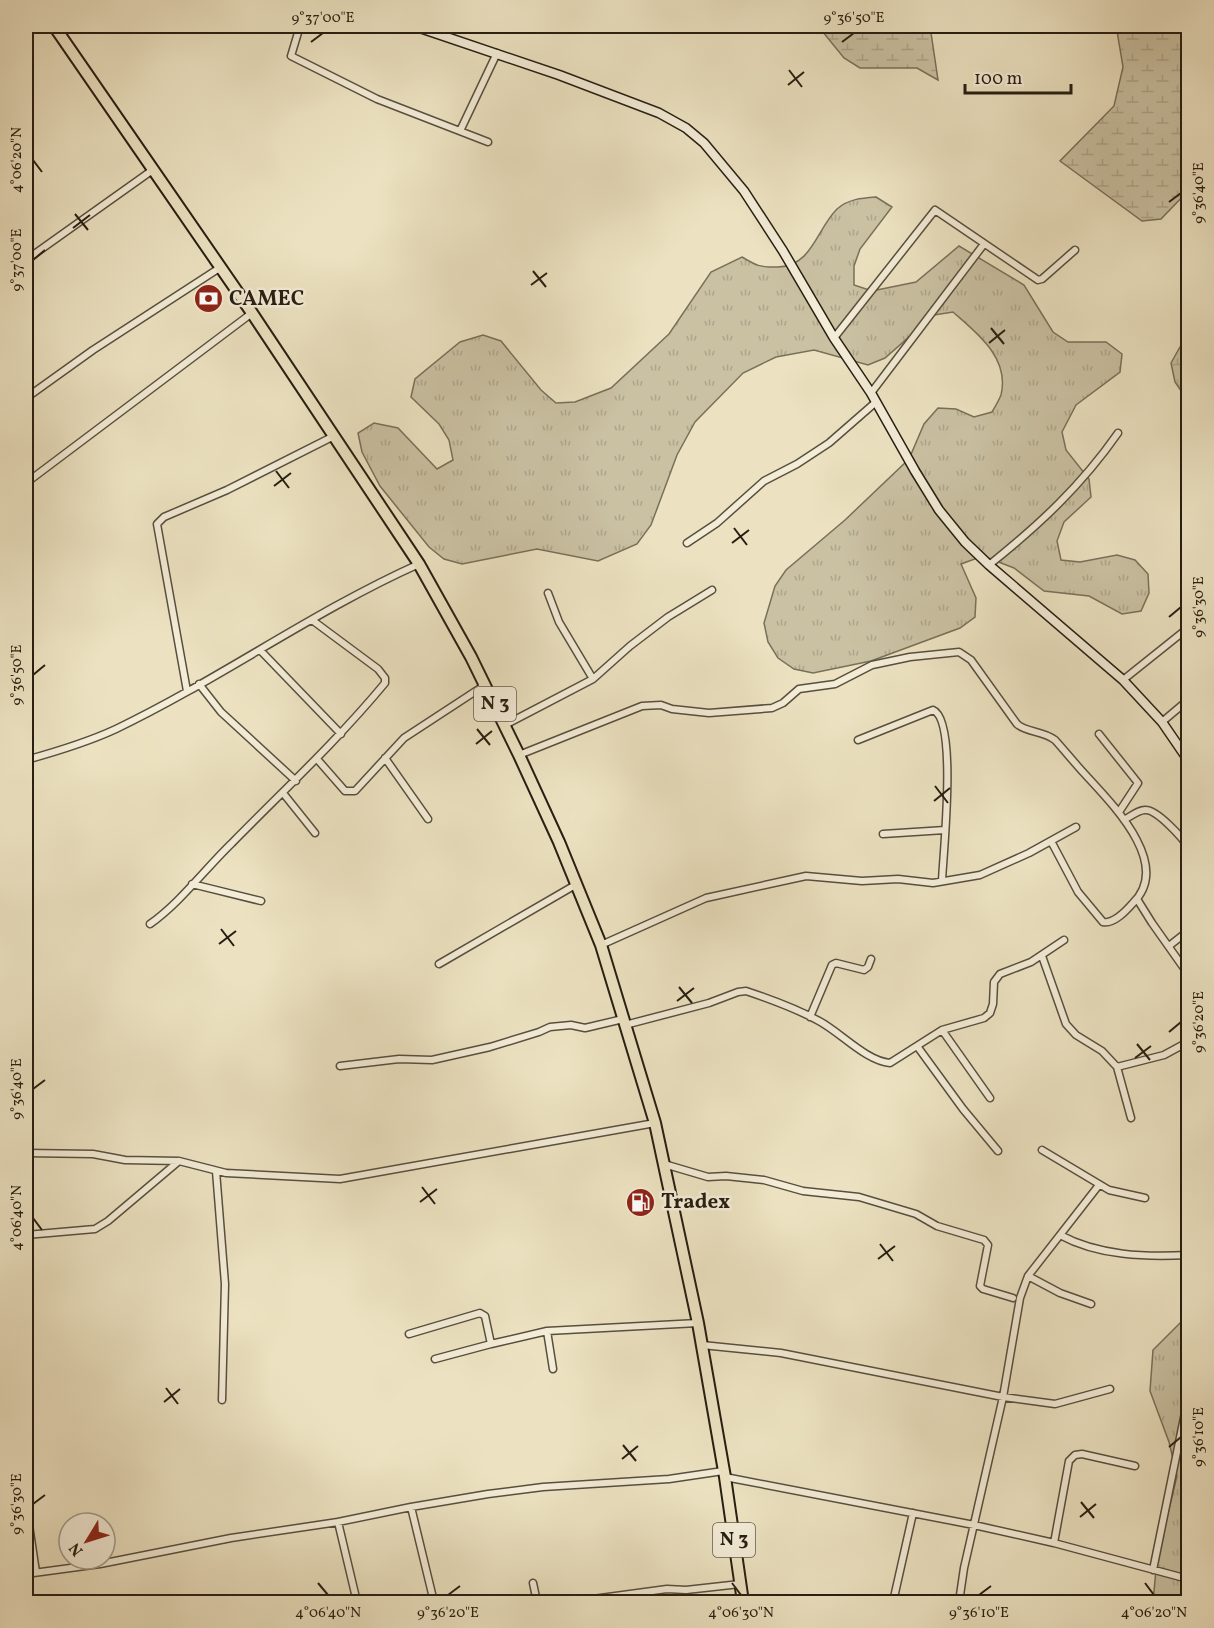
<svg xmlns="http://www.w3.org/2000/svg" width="1214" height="1628" viewBox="0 0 1214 1628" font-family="Vollkorn,serif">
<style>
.grass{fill:url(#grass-tufts);stroke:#78705a;stroke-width:1.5}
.wetland{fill:url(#wetland-marsh);stroke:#78705a;stroke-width:1.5}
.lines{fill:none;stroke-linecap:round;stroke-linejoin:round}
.street-casing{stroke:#584f3e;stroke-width:9}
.secondary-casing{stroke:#261e12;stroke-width:11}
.highway-casing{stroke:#261e12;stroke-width:14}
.street{stroke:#f3ecd7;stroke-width:6}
.secondary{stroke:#f3ecd7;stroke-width:8}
.highway{stroke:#ece2c1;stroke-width:10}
.ticks{fill:none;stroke:#261e12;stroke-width:2}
.labels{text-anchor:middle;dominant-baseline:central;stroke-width:5;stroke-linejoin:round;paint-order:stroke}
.shield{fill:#f3ecd7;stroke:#645c4d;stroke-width:1.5}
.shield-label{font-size:20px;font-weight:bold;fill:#261e12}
.poi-label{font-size:21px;font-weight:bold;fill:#261e12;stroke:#f3ecd7;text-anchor:start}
.neatline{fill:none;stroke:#261e12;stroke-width:2}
.ticks-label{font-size:15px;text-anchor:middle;fill:#261e12}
</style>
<defs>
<pattern id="grass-tufts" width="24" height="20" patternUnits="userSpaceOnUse" patternTransform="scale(1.5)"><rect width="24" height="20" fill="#cac1a3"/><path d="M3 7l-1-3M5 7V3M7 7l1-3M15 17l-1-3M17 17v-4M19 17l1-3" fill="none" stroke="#ada58b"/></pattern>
<pattern id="wetland-marsh" width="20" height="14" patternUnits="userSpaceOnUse" patternTransform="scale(1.5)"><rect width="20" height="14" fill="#cac1a3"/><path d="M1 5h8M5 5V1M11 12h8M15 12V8" fill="none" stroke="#ada58b"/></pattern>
</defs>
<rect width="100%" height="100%" fill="#ece2c1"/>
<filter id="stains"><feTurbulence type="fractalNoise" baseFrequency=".00333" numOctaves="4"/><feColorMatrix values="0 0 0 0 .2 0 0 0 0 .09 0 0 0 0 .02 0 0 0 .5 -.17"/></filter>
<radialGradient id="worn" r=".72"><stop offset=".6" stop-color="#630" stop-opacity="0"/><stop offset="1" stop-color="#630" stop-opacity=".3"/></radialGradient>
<path class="grass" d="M 876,197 L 892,207 L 860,249 L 854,266 L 854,285 L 872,291 L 916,282 L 959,246 L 1024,285 L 1053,332 L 1068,342 L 1106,342 L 1122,354 L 1120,372 L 1076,405 L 1062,432 L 1066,450 L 1089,479 L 1091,497 L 1064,522 L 1057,541 L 1061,560 L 1080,562 L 1117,555 L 1135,560 L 1148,574 L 1149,593 L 1141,611 L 1122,614 L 1089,596 L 1044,591 L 1014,568 L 983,556 L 961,564 L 976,598 L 975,617 L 960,628 L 871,661 L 813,673 L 794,669 L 778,658 L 768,642 L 764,623 L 775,586 L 786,570 L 845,520 L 909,459 L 924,424 L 938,408 L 956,409 L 974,417 L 992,412 C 995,407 999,400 1001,395 C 1010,358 977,333 953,312 L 934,315 L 885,358 L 868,365 L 814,350 L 776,357 L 743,373 L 695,422 L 677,455 L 651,525 L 637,544 L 598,561 L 537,549 L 462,564 L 444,559 L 429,547 L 380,486 L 362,452 L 358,433 L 374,423 L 398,428 L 437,469 L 453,460 L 449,440 L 439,424 L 411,397 L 415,379 L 460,342 L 483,335 L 501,341 L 541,390 L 556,403 L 575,402 L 611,388 L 669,334 L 711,272 L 742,257 C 757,266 759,267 777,267 C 812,267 816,230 837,209 C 848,199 862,198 876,197 Z
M 1188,1315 L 1188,1602 L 1153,1602 L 1157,1559 L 1177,1476 L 1169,1442 L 1150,1391 L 1153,1350 Z"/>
<path class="wetland" d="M 818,26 L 930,26 L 938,80 L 917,68 L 860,68 L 844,58 Z
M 1107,26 L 1188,26 L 1188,191 L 1161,219 L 1142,221 L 1060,161 L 1114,106 L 1123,67 L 1117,31 Z
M 1188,341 L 1188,401 L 1175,382 L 1171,363 L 1180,347 Z"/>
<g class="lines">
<defs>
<path id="street" d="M 300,26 L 291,56 L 377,99 L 488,142
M 460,131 L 497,53
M 26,260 L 154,169
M 834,338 L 935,210 L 1038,280 L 1042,279 L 1075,250
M 871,393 L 984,244
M 26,398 L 93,350 L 221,267
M 26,483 L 252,313
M 687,543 L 717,523 L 764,481 L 797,464 L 829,443 L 876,402
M 989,565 C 1039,525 1081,486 1118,433
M 548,593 L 559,622 L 593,679
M 260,650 L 341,734
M 1123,680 L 1188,628
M 199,684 L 221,712 L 296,781
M 187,691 L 157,524 L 164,517 L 227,490 L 334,436
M 1162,722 L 1188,700
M 505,725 L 593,679 L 630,646 L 668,617 L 712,590
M 1099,734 L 1138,783 L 1119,812
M 858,740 L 933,710 C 958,720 943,854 942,881
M 519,755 L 642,706 L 661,705 L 672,709 L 709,713 L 772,708 L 783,703 L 799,689 L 835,684 L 872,665 L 910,657 L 959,652 L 971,660 L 1017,724 C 1027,733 1042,730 1055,740 C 1064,750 1073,761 1082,771 C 1109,801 1174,863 1133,903 C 1126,911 1114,924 1103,922 L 1078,892 L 1051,841
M 385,758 L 428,819
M 317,759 L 345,791 L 355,791 L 404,738 L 485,685
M 26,760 C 55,752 88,742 116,729 C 220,679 314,611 419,564
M 283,793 L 315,833
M 1124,820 C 1130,817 1139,809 1146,810 C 1157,810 1182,837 1188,847
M 883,834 L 945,830
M 192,884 L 261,901
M 1137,899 L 1152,923 L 1188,974
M 150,924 C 180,903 205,869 232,843 C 284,790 337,741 385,683 L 385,678 L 378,669 L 312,620
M 601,945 L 706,898 L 806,876 L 862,881 L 898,879 L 933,883 L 980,875 L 1029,853 L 1076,827
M 1169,946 L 1188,931
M 1042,956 L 1066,1024 L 1076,1035 L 1102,1051 L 1117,1067 L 1131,1118
M 439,964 L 577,884
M 810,1017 L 832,965 L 836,963 L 864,970 L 868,967 L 871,959
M 625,1025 L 709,1003 L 738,992 L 746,991 C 770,999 797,1009 819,1021 C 840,1032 866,1061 890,1063 L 942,1030 L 984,1018 L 990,1013 L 993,1004 L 994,982 L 1000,974 L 1031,962 L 1064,940
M 942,1030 L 990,1098
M 917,1046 L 963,1109 L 998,1151
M 340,1066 L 399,1059 L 432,1060 L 490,1047 L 539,1032 L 550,1027 L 571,1025 L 585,1028 L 623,1019
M 1117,1067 L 1164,1055 L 1188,1042
M 1042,1150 L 1109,1190 L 1145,1198
M 26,1153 L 93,1154 L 125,1160 L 179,1161 L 226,1173 L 340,1179 L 655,1123
M 664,1164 L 708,1177 L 726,1176 L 764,1180 L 803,1191 L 859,1197 L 916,1214 L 937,1226 L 984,1240 L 988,1245 L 980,1286 L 983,1289 L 1013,1298
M 216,1171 L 225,1284 L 222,1400
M 26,1235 L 95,1229 L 108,1221 L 179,1161
M 1060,1235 C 1099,1256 1145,1257 1188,1255
M 1028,1276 L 1060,1293 L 1091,1304
M 547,1331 L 553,1369
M 409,1334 L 480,1313 L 485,1316 L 491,1344
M 702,1345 L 781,1353 L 1003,1397 L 1055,1404 L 1110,1389
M 435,1359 L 491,1344 L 547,1331 L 698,1323
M 725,1477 L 974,1525 L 1054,1543 L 1188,1579
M 26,1505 L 36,1572
M 411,1507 L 434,1602
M 338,1522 L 357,1602
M 1054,1543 L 1069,1461 L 1075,1455 L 1082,1454 L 1135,1466
M 1153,1570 L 1188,1398
M 26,1574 L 100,1564 L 231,1538 L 338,1522 L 411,1507 L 488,1494 L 543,1487 L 669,1479 L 723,1471
M 533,1583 L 537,1602
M 571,1602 L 667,1589 L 686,1590 L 740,1584
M 893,1602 L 913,1513
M 959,1602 L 964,1568 L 1003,1397 L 1020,1298 L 1028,1276 L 1099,1185"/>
<path id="secondary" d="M 414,26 L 559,75 L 659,113 L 686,128 L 704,143 L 744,191 L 783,251 L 834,338 L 871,393 L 915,471 L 939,510 L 965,542 L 989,565 L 1123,680 L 1162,722 L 1188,760"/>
<path id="highway" d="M 54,26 L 252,313 L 419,564 L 471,657 L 519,755 L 559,842 L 601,945 L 655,1123 L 698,1323 L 725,1477 L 743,1602"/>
</defs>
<use href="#street" class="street-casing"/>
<use href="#secondary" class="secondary-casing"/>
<use href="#highway" class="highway-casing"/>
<use href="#street" class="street"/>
<use href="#secondary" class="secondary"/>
<use href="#highway" class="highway"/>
</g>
<path class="ticks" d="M 311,42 L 323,33M 842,42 L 854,33M 789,70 L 802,87M 788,85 L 804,72M 33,160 L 42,172M 1169,202 L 1181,193M 75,214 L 88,230M 73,228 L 90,215M 33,260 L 45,250M 533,271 L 546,287M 531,285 L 547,273M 991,328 L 1004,344M 989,343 L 1005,330M 276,471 L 289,488M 274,486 L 291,473M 734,528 L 747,545M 732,543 L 749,530M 1169,617 L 1181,607M 33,675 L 45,665M 477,729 L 490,745M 476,744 L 492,731M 935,786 L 948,803M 934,801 L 950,788M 221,929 L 234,946M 219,944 L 236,931M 679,987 L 692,1003M 677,1001 L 694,988M 1169,1032 L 1181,1022M 1137,1044 L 1150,1060M 1135,1058 L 1151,1046M 33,1089 L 45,1080M 422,1187 L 435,1204M 420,1202 L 437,1189M 33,1218 L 42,1230M 880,1244 L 893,1261M 878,1259 L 895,1246M 166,1388 L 178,1404M 164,1402 L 180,1389M 623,1445 L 636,1461M 1169,1447 L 1181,1437M 622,1459 L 638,1446M 1081,1502 L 1094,1518M 33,1504 L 45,1495M 1080,1517 L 1096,1504M 318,1583 L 328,1595M 732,1583 L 741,1595M 1145,1583 L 1154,1595M 448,1595 L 460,1586M 979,1595 L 991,1586"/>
<defs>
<symbol id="bank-disc" viewBox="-11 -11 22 22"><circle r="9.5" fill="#8f2418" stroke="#f3ecd7"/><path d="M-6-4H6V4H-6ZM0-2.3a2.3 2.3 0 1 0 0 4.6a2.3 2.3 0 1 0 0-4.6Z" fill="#fff"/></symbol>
<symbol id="fuel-disc" viewBox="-11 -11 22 22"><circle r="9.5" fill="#8f2418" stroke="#f3ecd7"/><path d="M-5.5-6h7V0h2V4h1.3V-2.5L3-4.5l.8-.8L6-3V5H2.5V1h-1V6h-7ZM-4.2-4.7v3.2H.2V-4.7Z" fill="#fff"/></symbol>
</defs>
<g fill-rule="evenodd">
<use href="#bank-disc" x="192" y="282" width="33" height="33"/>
<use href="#fuel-disc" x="624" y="1186" width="33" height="33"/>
</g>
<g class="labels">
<g class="shield">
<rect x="474" y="687" width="42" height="34" rx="4.5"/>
<rect x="713" y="1523" width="42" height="34" rx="4.5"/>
</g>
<g class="shield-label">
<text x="495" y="704">N 3</text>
<text x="734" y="1540">N 3</text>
</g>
<g class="poi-label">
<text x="229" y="299">CAMEC</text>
<text x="661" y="1202">Tradex</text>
</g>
</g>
<rect width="1214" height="1628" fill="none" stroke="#ece2c1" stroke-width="66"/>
<g transform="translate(87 1541) rotate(232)"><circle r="28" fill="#f3ecd7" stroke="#a19a88" stroke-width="1.5"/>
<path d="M0-4.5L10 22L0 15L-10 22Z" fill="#8f2418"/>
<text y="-9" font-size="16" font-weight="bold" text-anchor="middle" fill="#261e12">N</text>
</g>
<path d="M965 84v9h106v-9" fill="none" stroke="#261e12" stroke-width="3"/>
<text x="974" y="84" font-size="18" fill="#261e12" stroke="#f3ecd7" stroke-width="4.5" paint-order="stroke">100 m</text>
<rect x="33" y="33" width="1148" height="1562" class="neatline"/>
<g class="ticks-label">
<text x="323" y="22">9°37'00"E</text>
<text x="854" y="22">9°36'50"E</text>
<text transform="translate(16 160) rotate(-90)" y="5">4°06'20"N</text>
<text transform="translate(1198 193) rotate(-90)" y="5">9°36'40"E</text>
<text transform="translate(16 260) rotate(-90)" y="5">9°37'00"E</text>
<text transform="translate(1198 607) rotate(-90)" y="5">9°36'30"E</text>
<text transform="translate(16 675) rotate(-90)" y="5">9°36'50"E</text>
<text transform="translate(1198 1022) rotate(-90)" y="5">9°36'20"E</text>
<text transform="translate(16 1089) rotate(-90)" y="5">9°36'40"E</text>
<text transform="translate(16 1218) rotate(-90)" y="5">4°06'40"N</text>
<text transform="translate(1198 1437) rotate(-90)" y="5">9°36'10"E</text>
<text transform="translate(16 1504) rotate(-90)" y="5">9°36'30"E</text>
<text x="328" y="1617">4°06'40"N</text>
<text x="448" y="1617">9°36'20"E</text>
<text x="741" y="1617">4°06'30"N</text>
<text x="979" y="1617">9°36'10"E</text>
<text x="1154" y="1617">4°06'20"N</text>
</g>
<rect width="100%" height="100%" filter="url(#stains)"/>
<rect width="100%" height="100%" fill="url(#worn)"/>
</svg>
